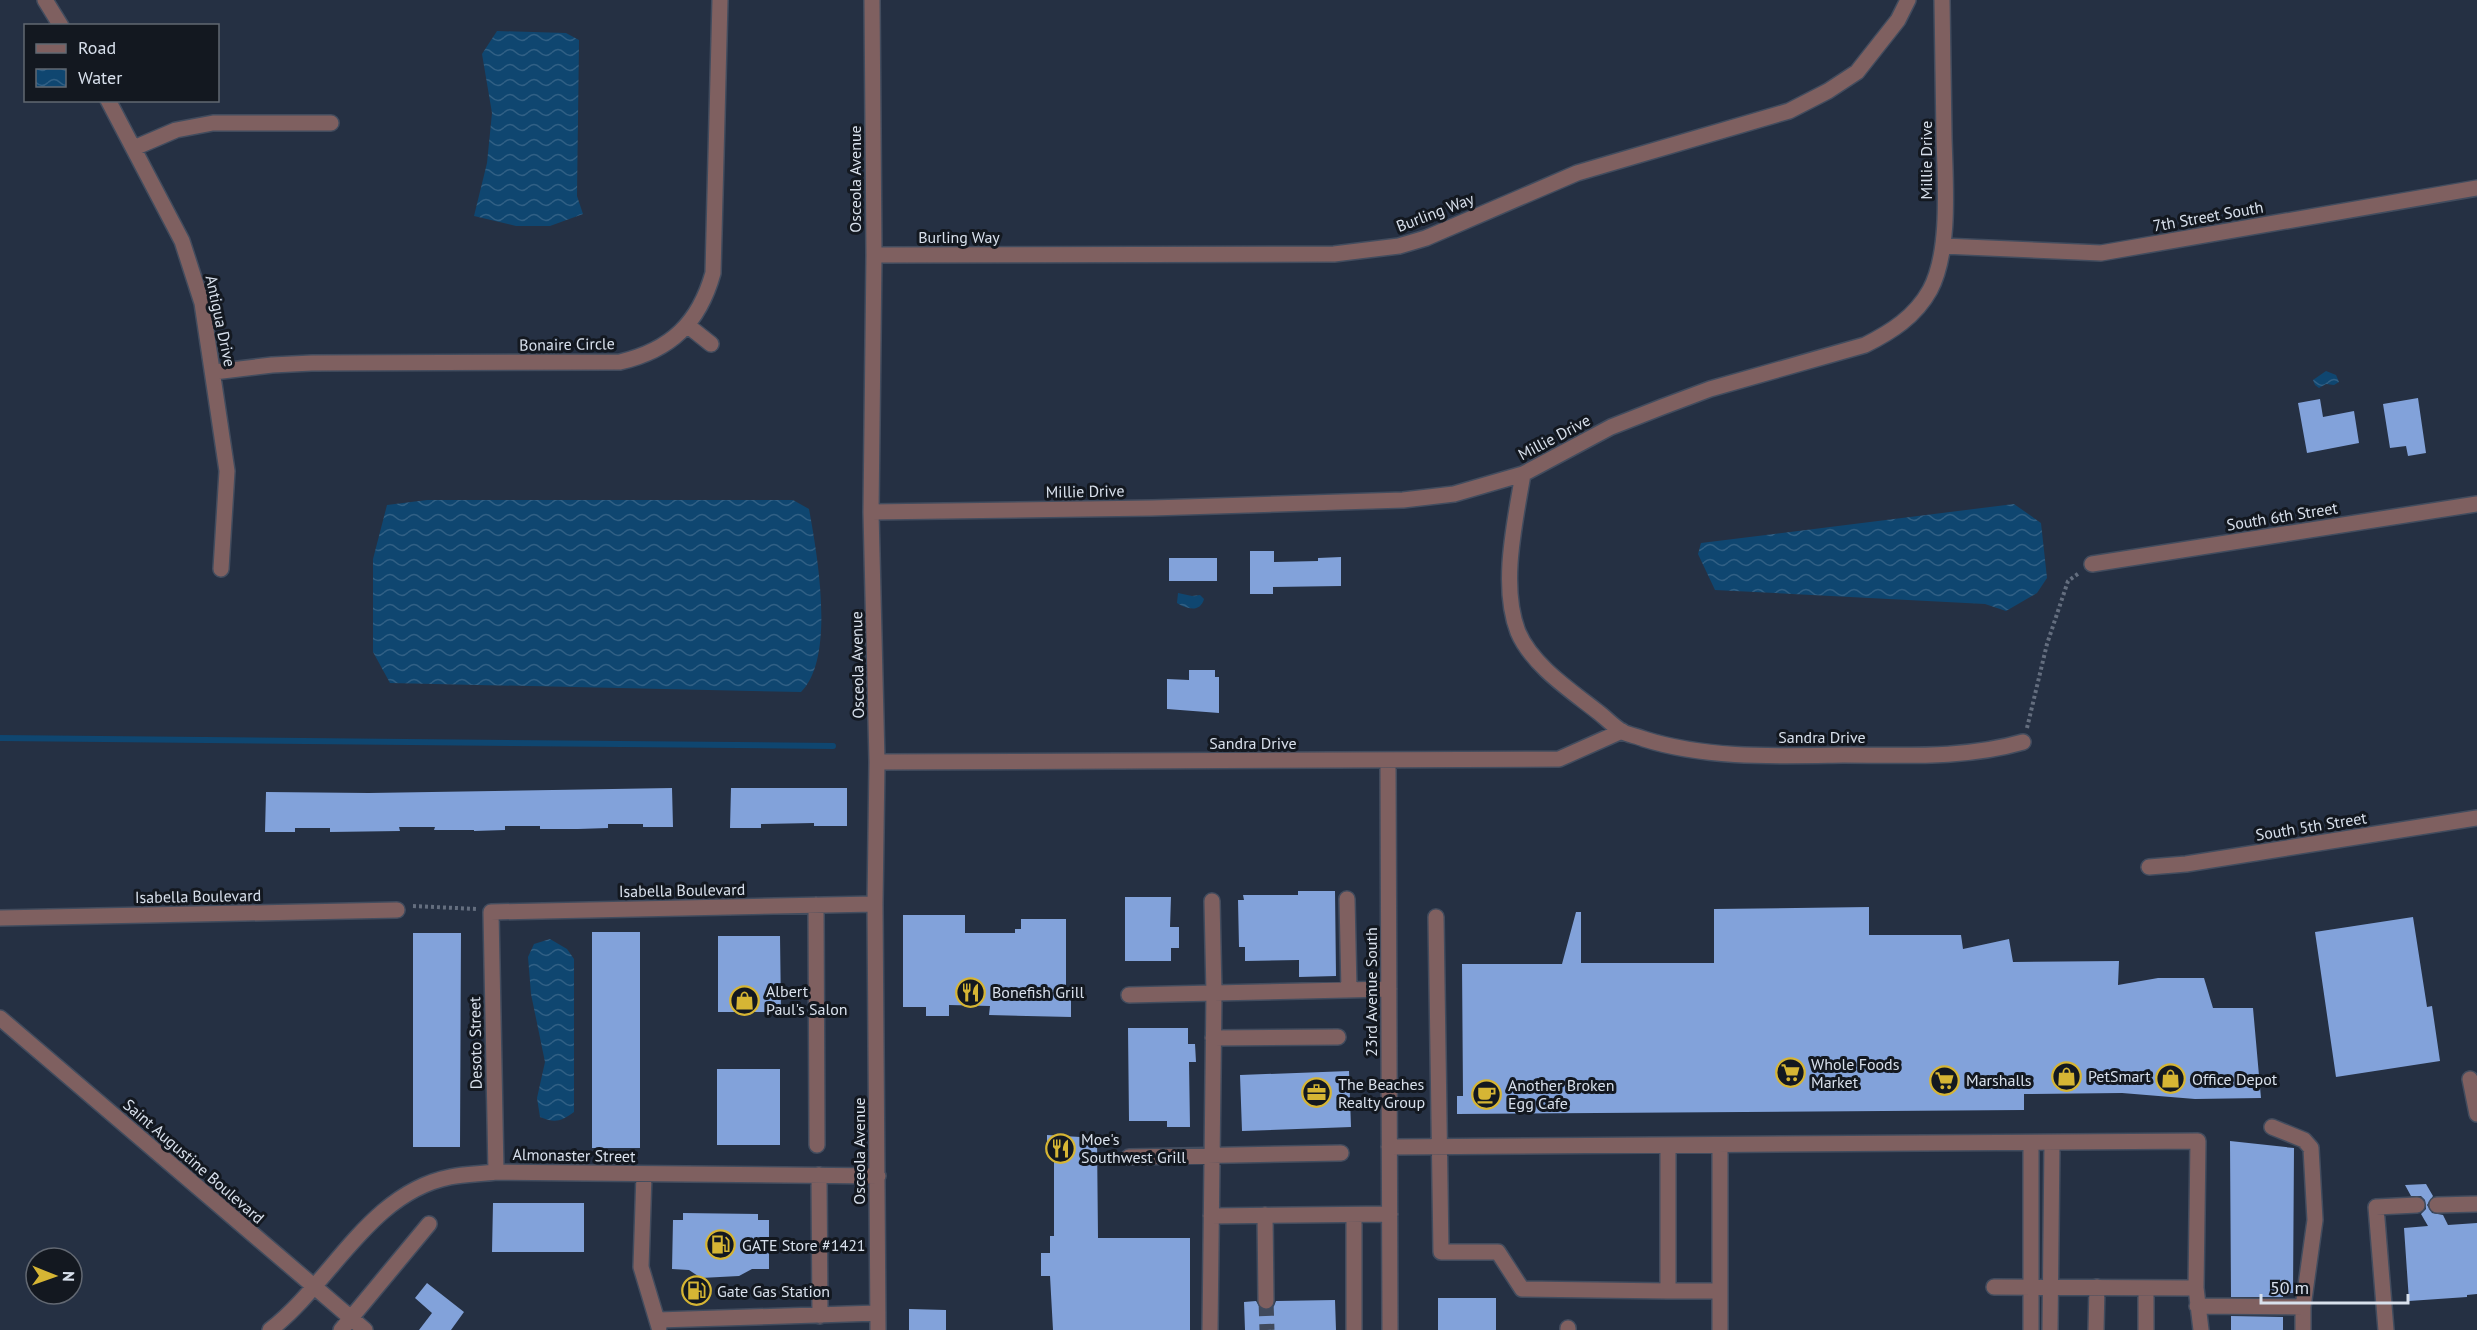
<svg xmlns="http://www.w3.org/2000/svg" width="2477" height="1330" viewBox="0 0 2477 1330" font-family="'PT Sans',sans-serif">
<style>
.water{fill:url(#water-waves)}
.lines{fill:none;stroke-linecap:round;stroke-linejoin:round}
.stream{stroke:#0f4670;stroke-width:6}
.building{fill:#82a2da}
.minor-tunnel{stroke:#404a5c;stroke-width:15;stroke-dasharray:15 8;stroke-linecap:butt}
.minor-casing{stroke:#424c5e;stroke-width:18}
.path{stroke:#646e7f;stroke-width:4;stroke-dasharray:3 3;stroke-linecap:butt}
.minor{stroke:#7f6060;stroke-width:15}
.labels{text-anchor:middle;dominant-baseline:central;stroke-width:6;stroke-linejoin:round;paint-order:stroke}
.street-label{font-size:16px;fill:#d8e0ec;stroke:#131820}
.poi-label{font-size:16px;fill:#d8e0ec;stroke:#131820;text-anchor:start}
</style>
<defs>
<pattern id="water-waves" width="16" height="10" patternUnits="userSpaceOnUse" patternTransform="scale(1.5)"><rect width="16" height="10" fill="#0f4670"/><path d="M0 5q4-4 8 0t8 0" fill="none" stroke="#316085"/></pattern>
</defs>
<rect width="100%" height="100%" fill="#253043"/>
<path class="water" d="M 497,31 L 566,33 L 579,40 L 577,196 L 583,214 L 550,226 L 516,226 L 474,216 L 487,163 L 492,113 L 482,54 Z
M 2326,371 L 2336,375 L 2339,382 L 2334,385 L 2326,384 L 2319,388 L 2315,385 L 2313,380 Z
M 427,500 L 793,500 L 809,509 C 817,553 836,658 801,692 L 390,683 L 373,652 L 373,559 L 387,505 Z
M 2014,504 L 2041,523 L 2047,578 L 2037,593 L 2006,611 L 1985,604 L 1715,590 L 1698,554 L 1701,543 Z
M 1178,593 L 1192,596 L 1200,595 L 1204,599 C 1200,613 1187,609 1177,603 Z
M 550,939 L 567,949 L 574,959 L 574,1112 C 561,1122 554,1123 540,1117 L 537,1098 L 545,1062 L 531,994 L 528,957 L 534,944 Z"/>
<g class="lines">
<path class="stream" d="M 0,738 L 833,746"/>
</g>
<path class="building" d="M 2418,398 L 2426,453 L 2408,456 L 2406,446 L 2390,448 L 2383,404 Z
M 2320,399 L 2323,417 L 2354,411 L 2359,443 L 2307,453 L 2298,403 Z
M 1250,551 L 1274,551 L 1274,562 L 1318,561 L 1318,558 L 1341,557 L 1341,586 L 1273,587 L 1273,594 L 1250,594 Z
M 1169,558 L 1217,558 L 1217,581 L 1169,581 Z
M 1189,670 L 1215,670 L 1215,677 L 1219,677 L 1219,713 L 1167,709 L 1167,679 L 1189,680 Z
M 672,788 L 673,827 L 643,827 L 643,824 L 608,824 L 608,828 L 578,829 L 540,829 L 540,826 L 505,826 L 505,830 L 474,831 L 474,830 L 434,830 L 435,827 L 399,827 L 400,831 L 330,832 L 330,828 L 295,828 L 295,832 L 265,832 L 266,792 L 369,793 Z
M 731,788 L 847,788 L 847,826 L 814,826 L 814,823 L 761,824 L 761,828 L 730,828 Z
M 1298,891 L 1335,891 L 1336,976 L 1299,977 L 1299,960 L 1245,961 L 1245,947 L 1239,947 L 1238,900 L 1244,900 L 1243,895 L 1298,895 Z
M 1125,897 L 1171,897 L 1170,927 L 1179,927 L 1179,948 L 1171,948 L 1171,961 L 1125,961 Z
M 1869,907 L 1869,935 L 1961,935 L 1963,949 L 2009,939 L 2013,962 L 2119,961 L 2118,985 L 2158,978 L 2204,978 L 2213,1008 L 2253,1008 L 2261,1098 L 2195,1099 L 2122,1093 L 2024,1094 L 2024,1110 L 1457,1114 L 1457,1096 L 1463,1096 L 1462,964 L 1562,964 L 1576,912 L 1581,912 L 1581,963 L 1714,963 L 1714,909 Z
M 903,915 L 965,915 L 965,933 L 1015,933 L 1015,929 L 1021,929 L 1021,919 L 1066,919 L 1066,998 L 1071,997 L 1071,1017 L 989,1015 L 990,1006 L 949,1005 L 949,1016 L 926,1016 L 926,1007 L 903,1007 Z
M 2413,917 L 2427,1007 L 2432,1006 L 2440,1061 L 2336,1077 L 2315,932 Z
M 592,932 L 640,932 L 640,1148 L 592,1148 Z
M 413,933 L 461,933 L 460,1147 L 413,1147 Z
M 718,936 L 780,936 L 781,1012 L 718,1012 Z
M 1128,1028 L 1188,1028 L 1188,1044 L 1195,1044 L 1196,1062 L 1189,1062 L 1190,1127 L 1167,1127 L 1167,1121 L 1129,1121 Z
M 717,1069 L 780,1069 L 780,1145 L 717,1145 Z
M 1349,1071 L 1351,1127 L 1242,1131 L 1240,1075 Z
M 1047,1135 L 1097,1138 L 1098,1238 L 1190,1238 L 1190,1330 L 1053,1330 L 1050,1276 L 1041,1276 L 1041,1253 L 1050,1253 L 1050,1236 L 1054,1236 L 1054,1154 L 1047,1155 Z
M 2230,1141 L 2294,1148 L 2293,1293 L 2283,1293 L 2283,1297 L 2231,1297 Z
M 2426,1184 L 2433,1196 L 2427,1205 L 2432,1213 L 2443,1215 L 2448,1225 L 2477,1223 L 2477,1294 L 2467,1295 L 2467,1297 L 2409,1301 L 2404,1228 L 2428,1226 L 2421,1214 L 2426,1209 L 2425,1200 L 2421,1196 L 2411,1196 L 2405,1185 Z
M 493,1203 L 584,1203 L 584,1252 L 492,1252 Z
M 683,1213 L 758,1214 L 758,1220 L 769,1220 L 769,1269 L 752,1269 L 739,1276 L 701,1278 L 689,1270 L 672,1269 L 673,1220 L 683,1220 Z
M 427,1283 L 464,1312 L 451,1330 L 419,1330 L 432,1313 L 415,1298 Z
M 1438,1298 L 1496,1298 L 1496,1330 L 1438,1330 Z
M 1335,1300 L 1336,1330 L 1245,1330 L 1244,1302 L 1256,1301 L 1261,1309 L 1267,1311 L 1274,1306 L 1276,1301 Z
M 909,1309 L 946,1310 L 946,1330 L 909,1330 Z
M 2231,1316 L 2283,1317 L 2283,1330 L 2231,1330 Z"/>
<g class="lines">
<path class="minor-tunnel" d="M 1266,1301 L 1267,1330"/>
<defs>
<path id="minor" d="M 45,0 L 61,26
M 872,0 L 874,255 L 871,512 L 877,762 L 875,904 L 878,1330
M 108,100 L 182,241 L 202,303 L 227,471 L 221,569
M 134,148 L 176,130 L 213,123 L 331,123
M 1943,246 L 2101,253 L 2477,188
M 874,255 L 1334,254 L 1399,246 L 1426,238 L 1577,173 L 1789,111 L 1828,91 L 1857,72 L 1898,20 L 1908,0
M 687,325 L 711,344
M 214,372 L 272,365 L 312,363 L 620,362 C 671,350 699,323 713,273 L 720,0
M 1523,474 C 1515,522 1500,586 1518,632 C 1532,665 1570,690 1598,712 C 1606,718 1614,727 1623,732 C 1629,735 1637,736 1644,739 C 1707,759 1778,756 1843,755 C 1903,755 1964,759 2023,742
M 871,512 L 1152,508 L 1403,500 L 1454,494 L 1523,474 L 1611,427 L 1662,407 L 1710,389 L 1865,345 C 1891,332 1915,317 1930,290 C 1951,251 1945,181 1944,137 C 1943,91 1943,46 1942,0
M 2092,564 L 2477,504
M 1388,761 L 1390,1330
M 877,762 L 1559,759 L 1622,731
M 2149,867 L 2186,864 L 2477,818
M 1347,899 L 1349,990
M 816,905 L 817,1145
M 1436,917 L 1441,1252 L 1498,1252 L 1522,1289 L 1668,1291 L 1668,1145
M 0,918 L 397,910
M 1129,995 L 1214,993 L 1212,901
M 0,1018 L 365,1330
M 1213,1038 L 1338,1037
M 2470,1079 L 2477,1114
M 2272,1127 L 2304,1140 L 2311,1148 L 2315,1220 L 2303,1307
M 1389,1147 L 2198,1141 L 2196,1288 L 2201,1330
M 1129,1157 L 1341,1153
M 496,1172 L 491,912 L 875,904
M 644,1174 L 641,1267 L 659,1327
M 819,1175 L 820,1316
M 2437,1205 L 2477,1204
M 1265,1215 L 1266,1301
M 1211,1216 L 1390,1214
M 1994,1287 L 2196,1288
M 1668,1291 L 1720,1291
M 2197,1306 L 2303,1307 L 2303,1330
M 658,1320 L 878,1313
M 1568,1328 L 1568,1330
M 270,1330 C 331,1283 369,1193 450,1177 C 465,1174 481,1174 496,1172 L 878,1176
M 341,1330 L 429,1224
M 1210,1330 L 1214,993 L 1389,989
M 1354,1330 L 1354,1215
M 1720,1330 L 1720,1145
M 2031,1330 L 2031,1143
M 2050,1330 L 2052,1143
M 2096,1330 L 2097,1287
M 2146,1330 L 2146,1288
M 2386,1330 L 2376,1207 L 2417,1205"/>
</defs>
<use href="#minor" class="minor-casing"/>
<path class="path" d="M 2027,728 L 2047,644 L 2068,581 L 2079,573
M 413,906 L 477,909"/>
<use href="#minor" class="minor"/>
</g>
<defs>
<symbol id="restaurant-ring" viewBox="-11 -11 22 22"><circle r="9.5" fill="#131820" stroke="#d6b534" stroke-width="1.5"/><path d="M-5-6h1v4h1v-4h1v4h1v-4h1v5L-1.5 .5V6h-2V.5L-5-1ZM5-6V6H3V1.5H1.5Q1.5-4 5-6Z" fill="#d6b534"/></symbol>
<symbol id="shop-ring" viewBox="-11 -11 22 22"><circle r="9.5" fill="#131820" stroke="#d6b534" stroke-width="1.5"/><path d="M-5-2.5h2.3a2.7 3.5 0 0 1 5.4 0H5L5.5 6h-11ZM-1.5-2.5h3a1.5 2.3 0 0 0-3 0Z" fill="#d6b534"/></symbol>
<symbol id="supermarket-ring" viewBox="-11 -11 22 22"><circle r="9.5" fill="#131820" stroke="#d6b534" stroke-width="1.5"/><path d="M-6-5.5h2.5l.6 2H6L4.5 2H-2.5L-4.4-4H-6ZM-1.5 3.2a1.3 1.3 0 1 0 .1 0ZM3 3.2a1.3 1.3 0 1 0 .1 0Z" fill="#d6b534"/></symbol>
<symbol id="office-ring" viewBox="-11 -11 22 22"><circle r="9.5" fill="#131820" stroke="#d6b534" stroke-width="1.5"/><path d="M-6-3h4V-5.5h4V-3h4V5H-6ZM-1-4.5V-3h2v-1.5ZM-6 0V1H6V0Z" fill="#d6b534"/></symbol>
<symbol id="cafe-ring" viewBox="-11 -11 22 22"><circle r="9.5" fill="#131820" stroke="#d6b534" stroke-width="1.5"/><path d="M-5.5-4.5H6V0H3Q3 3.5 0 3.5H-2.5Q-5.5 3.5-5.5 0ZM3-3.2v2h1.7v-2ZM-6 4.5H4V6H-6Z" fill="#d6b534"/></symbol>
<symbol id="fuel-ring" viewBox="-11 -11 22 22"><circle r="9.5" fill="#131820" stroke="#d6b534" stroke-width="1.5"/><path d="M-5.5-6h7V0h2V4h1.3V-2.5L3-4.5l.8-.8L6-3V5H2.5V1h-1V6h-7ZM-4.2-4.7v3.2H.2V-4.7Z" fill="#d6b534"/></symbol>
</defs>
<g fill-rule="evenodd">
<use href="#restaurant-ring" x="954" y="976" width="33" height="33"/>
<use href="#shop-ring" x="728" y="984" width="33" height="33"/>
<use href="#supermarket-ring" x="1774" y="1056" width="33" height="33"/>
<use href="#shop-ring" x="2050" y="1060" width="33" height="33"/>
<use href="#shop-ring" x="2154" y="1062" width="33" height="33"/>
<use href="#supermarket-ring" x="1928" y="1064" width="33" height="33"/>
<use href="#office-ring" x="1300" y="1076" width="33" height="33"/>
<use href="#cafe-ring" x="1470" y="1078" width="33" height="33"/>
<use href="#restaurant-ring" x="1044" y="1132" width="33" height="33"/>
<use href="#fuel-ring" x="704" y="1228" width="33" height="33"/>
<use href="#fuel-ring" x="680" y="1274" width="33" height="33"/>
</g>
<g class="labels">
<g class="street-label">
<text transform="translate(1926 160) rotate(-90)">Millie Drive</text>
<text transform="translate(855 179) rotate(-90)">Osceola Avenue</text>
<text transform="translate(1435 212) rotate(-21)">Burling Way</text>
<text transform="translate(2208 216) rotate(-10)">7th Street South</text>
<text x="959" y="237">Burling Way</text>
<text transform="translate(221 321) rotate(78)">Antigua Drive</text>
<text transform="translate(567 344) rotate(-1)">Bonaire Circle</text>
<text transform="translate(1554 437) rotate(-28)">Millie Drive</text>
<text transform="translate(1085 491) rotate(-1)">Millie Drive</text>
<text transform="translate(2282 516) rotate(-9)">South 6th Street</text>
<text transform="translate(857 665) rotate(-91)">Osceola Avenue</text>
<text x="1822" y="737">Sandra Drive</text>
<text x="1253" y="743">Sandra Drive</text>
<text transform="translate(2311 826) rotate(-9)">South 5th Street</text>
<text transform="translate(682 890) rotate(-1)">Isabella Boulevard</text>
<text transform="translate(198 896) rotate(-1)">Isabella Boulevard</text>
<text transform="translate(1371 992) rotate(-90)">23rd Avenue South</text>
<text transform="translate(475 1043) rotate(-91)">Desoto Street</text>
<text transform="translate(859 1151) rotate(-90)">Osceola Avenue</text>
<text transform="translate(574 1155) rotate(1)">Almonaster Street</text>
<text transform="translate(194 1161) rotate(41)">Saint Augustine Boulevard</text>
</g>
<g class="poi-label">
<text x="766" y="991">Albert<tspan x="766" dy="18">Paul's Salon</tspan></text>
<text x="992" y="992">Bonefish Grill</text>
<text x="1811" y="1064">Whole Foods<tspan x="1811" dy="18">Market</tspan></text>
<text x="2088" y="1076">PetSmart</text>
<text x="2192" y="1079">Office Depot</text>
<text x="1966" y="1080">Marshalls</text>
<text x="1338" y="1084">The Beaches<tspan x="1338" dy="18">Realty Group</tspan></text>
<text x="1508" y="1085">Another Broken<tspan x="1508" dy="18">Egg Cafe</tspan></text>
<text x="1081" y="1139">Moe's<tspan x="1081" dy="18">Southwest Grill</tspan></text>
<text x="742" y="1245">GATE Store #1421</text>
<text x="717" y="1291">Gate Gas Station</text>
</g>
</g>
<rect x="24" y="24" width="195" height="78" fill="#131820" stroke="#626872" stroke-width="1.5"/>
<rect x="36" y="44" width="30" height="9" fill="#7f6060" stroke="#626872" stroke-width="1.5"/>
<text x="78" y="54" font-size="18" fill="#d8e0ec">Road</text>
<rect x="36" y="69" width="30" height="18" fill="url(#water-waves)" stroke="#626872" stroke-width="1.5"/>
<text x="78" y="84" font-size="18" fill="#d8e0ec">Water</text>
<g transform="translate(54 1276) rotate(91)"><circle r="28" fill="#131820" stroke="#626872" stroke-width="1.5"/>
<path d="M0-4.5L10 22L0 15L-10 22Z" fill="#d6b534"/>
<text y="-9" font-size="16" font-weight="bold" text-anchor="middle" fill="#d8e0ec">N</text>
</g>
<path d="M2261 1294v9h147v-9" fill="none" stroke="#d8e0ec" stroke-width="3"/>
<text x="2270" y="1294" font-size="18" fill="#d8e0ec" stroke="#131820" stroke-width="4.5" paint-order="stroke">50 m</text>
</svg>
